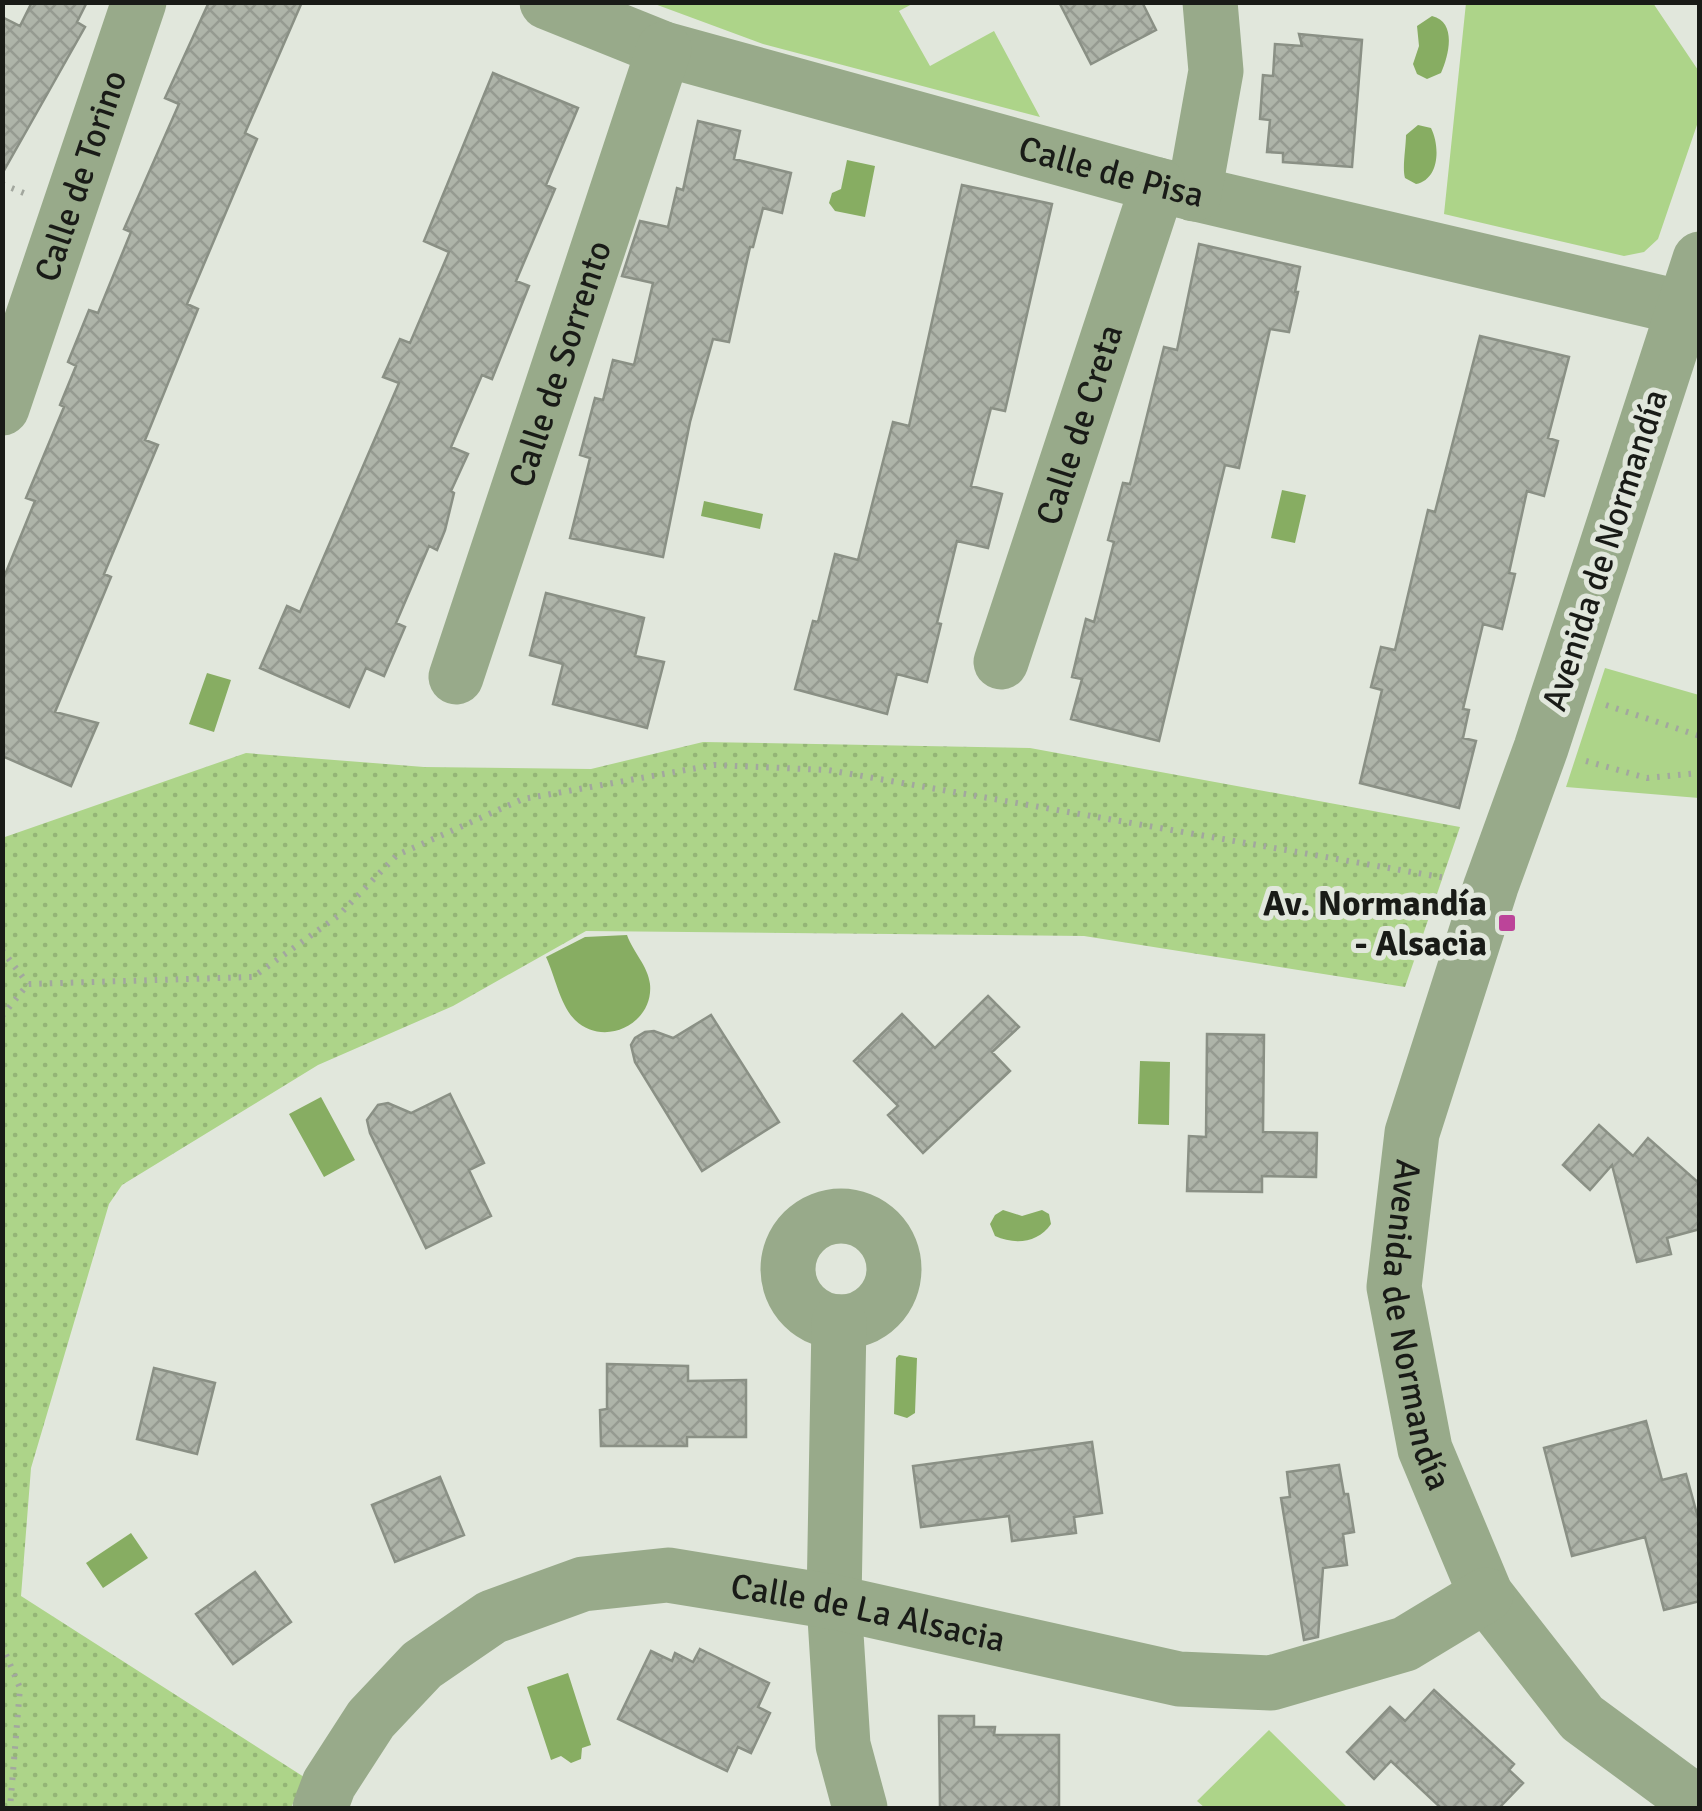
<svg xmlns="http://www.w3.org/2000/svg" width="1702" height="1811" viewBox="0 0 1702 1811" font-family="Signika,sans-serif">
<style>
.grass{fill:url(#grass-dots)}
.park{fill:#add489}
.water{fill:#87ad62}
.building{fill:url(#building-cross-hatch);stroke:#8a9085;stroke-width:2.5}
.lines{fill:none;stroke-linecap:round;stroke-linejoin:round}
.path{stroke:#a2a79e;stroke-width:6;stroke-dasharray:2.5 8;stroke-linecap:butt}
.minor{stroke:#98aa8a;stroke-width:55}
.poi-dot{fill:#bc4499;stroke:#e1e7dc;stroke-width:4}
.labels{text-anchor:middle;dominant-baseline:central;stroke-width:10;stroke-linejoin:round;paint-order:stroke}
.street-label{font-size:35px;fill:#191b17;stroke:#e1e7dc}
.poi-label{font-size:35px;font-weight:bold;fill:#191b17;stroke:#e1e7dc;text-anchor:end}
</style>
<defs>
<pattern id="grass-dots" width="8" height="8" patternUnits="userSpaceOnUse" patternTransform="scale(2.5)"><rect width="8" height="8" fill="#add489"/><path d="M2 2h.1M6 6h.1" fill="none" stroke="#94b576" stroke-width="1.8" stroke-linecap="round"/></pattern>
<pattern id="building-cross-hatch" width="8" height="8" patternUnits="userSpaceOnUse" patternTransform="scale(2.5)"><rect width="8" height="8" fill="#aeb4a9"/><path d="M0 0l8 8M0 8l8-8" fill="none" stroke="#959a91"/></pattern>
</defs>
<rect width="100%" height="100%" fill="#e1e7dc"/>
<path class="grass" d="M 703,742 L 1030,748 L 1460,827 L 1405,987 L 1084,936 L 586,931 L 453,1006 L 318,1065 L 122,1185 L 109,1204 L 31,1468 L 21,1596 L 304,1777 L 291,1808 L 3,1808 L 2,838 L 246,753 L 424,767 L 591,769 Z"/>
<path class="park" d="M 652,3 L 914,3 L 899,11 L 930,66 L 994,31 L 1040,117 L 763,44 Z
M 1466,3 L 1653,3 L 1700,73 L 1699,119 L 1658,239 L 1644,252 L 1624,256 L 1444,214 Z
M 1605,668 L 1699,695 L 1699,798 L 1566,787 Z
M 1269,1730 L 1348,1808 L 1205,1808 L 1197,1801 Z"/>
<path class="water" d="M 1432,16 C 1457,22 1449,55 1441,73 L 1427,79 L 1417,74 L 1413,64 L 1419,46 L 1417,26 Z
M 1418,125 L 1431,128 C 1440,146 1440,179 1416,184 L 1405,178 C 1402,168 1406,147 1406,135 Z
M 847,160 L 875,166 L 865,217 L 835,211 L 829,203 L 832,193 L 841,189 Z
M 1282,490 L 1306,495 L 1295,543 L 1271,538 Z
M 704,501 L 763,514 L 760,529 L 701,516 Z
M 207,673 L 231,680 L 214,732 L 189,724 Z
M 627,935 C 633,952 648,966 650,984 C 654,1024 604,1048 575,1020 C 560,1005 555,976 546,957 L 585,937 Z
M 1140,1061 L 1170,1062 L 1169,1125 L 1138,1124 Z
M 321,1097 L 355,1160 L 324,1177 L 289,1114 Z
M 1003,1210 L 1022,1216 L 1042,1210 L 1049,1214 L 1051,1224 C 1038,1243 1015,1245 995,1236 L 990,1224 L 995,1215 Z
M 899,1355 L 917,1358 L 915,1413 L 907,1418 L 894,1414 L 896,1358 Z
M 131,1533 L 148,1558 L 103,1588 L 86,1563 Z
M 568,1673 L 591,1745 L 582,1748 L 581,1759 L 571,1763 L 561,1756 L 551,1760 L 527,1687 Z"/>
<path class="building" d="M 32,2 L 87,2 L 77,22 L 85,27 L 2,174 L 2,17 L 20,26 Z
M 209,2 L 302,2 L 245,133 L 257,139 L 187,304 L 198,309 L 145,440 L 158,445 L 104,574 L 111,577 L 55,712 L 98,723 L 71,786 L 2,756 L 2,582 L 35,501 L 26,498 L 64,407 L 60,405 L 76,366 L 68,362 L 89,310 L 98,313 L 131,232 L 124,229 L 179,104 L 165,98 Z
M 1059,2 L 1142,2 L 1156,30 L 1091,64 Z
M 1299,34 L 1362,40 L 1352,167 L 1283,162 L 1283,153 L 1267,152 L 1270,120 L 1260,119 L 1263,75 L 1273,76 L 1275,44 L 1302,46 Z
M 493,73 L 578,108 L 546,185 L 555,189 L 516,281 L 529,286 L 492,379 L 482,375 L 451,447 L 468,454 L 451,491 L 454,493 L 445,530 L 437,550 L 429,546 L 396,623 L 405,627 L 384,676 L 366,668 L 349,707 L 260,668 L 287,606 L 300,612 L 399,383 L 383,377 L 400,339 L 410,343 L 449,252 L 424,241 Z
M 698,121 L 740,131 L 734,159 L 791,173 L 782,213 L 763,208 L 753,247 L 750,247 L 729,342 L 713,339 L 690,422 L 663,557 L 570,538 L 590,458 L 580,455 L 595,398 L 603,400 L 613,360 L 634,365 L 653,283 L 622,276 L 640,221 L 668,227 L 677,188 L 683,190 Z
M 962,185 L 1052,204 L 1005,411 L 991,408 L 971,486 L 1002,494 L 988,548 L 957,541 L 937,623 L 941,624 L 927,682 L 897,674 L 887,714 L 795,689 L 813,621 L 818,622 L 835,554 L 858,560 L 893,422 L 909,426 Z
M 1199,244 L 1300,267 L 1295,292 L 1298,292 L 1289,332 L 1270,329 L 1239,468 L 1225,465 L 1159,741 L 1071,719 L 1082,679 L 1072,677 L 1086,619 L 1094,622 L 1114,542 L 1108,540 L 1123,483 L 1130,484 L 1164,347 L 1177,350 Z
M 1480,336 L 1569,357 L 1548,438 L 1558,441 L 1544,496 L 1527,491 L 1509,573 L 1515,574 L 1502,629 L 1483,624 L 1463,709 L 1469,710 L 1463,738 L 1476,741 L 1459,808 L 1360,783 L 1382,690 L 1371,687 L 1381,647 L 1395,650 L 1428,510 L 1435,512 Z
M 546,593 L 644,618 L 635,656 L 664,662 L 647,728 L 553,704 L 563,664 L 530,655 Z
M 988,996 L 1019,1027 L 992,1052 L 1010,1071 L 923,1153 L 888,1115 L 898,1106 L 854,1061 L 902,1014 L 935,1048 Z
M 711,1015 L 779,1122 L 702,1171 L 635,1062 L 631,1045 L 635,1038 L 645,1032 L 654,1031 L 673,1038 Z
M 1207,1034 L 1264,1035 L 1263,1132 L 1317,1133 L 1316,1177 L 1262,1176 L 1262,1192 L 1187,1191 L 1189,1136 L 1206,1137 Z
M 450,1094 L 484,1163 L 469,1170 L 491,1216 L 426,1248 L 370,1133 L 367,1120 L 378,1105 L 388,1103 L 411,1113 Z
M 1599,1125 L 1633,1156 L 1648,1138 L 1700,1184 L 1700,1229 L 1667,1238 L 1671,1254 L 1637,1262 L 1612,1165 L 1590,1190 L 1563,1165 Z
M 607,1364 L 688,1366 L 688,1381 L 746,1380 L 746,1437 L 687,1437 L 687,1446 L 601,1446 L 600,1410 L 607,1409 Z
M 154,1368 L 215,1383 L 197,1454 L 137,1439 Z
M 1646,1421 L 1662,1480 L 1686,1474 L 1700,1525 L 1700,1601 L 1664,1610 L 1645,1537 L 1572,1556 L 1544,1448 Z
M 1092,1442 L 1102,1513 L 1074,1517 L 1076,1533 L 1012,1541 L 1009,1516 L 921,1527 L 913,1466 Z
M 1339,1465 L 1344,1494 L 1348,1494 L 1354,1532 L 1343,1534 L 1347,1565 L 1323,1568 L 1318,1637 L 1304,1640 L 1281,1498 L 1290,1497 L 1287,1472 Z
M 440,1477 L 464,1535 L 395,1562 L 372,1505 Z
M 255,1572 L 291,1622 L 233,1664 L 196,1614 Z
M 700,1649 L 769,1683 L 758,1707 L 770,1713 L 751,1753 L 738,1747 L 727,1771 L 618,1719 L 651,1651 L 672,1661 L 675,1653 L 693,1662 Z
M 1434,1690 L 1514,1764 L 1509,1770 L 1523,1783 L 1499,1808 L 1441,1808 L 1391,1761 L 1374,1779 L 1347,1752 L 1390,1707 L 1405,1721 Z
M 939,1716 L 974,1716 L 974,1727 L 995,1727 L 994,1735 L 1059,1735 L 1059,1808 L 940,1808 Z"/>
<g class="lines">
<path class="path" d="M 2,184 L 26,194
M 1606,705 L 1700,736
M 1586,761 L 1647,778 L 1700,773
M 2,950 L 28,984
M 2,1016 L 28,984 L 253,977 L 338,916 L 397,855 L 523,799 L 714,765 L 828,770 L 1446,878
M 2,1645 L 20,1688 L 10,1808"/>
<g class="minor">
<path id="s1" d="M 547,2 L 664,49 L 1158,185 L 1683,308"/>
<path d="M 1194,194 L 1216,71 L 1210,2"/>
<path id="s2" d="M 1700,259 L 1541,748 L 1491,886 L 1412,1133 L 1394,1287 L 1425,1449 L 1486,1595 L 1582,1718 L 1700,1805"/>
<path id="s3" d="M 2,408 L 139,2"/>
<path id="s4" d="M 1001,662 L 1158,185"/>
<path id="s5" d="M 456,677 L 664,49"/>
<circle cx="841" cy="1269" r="53"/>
<path d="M 839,1322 L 834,1602 L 843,1745 L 860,1808"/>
<path id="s6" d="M 320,1808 L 329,1784 L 371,1719 L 422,1665 L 492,1617 L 583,1584 L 668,1575 L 834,1602 L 1179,1679 L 1271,1683 L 1405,1644 L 1486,1595"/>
</g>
</g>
<rect class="poi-dot" x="1497" y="913" width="20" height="20" rx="5"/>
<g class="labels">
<g class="street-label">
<text stroke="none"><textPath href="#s1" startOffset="590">Calle de Pisa</textPath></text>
<text stroke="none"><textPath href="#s3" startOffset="245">Calle de Torino</textPath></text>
<text stroke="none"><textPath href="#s5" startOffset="330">Calle de Sorrento</textPath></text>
<text stroke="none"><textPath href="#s4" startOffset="250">Calle de Creta</textPath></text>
<text transform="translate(1605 550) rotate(-72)">Avenida de Normandía</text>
<text stroke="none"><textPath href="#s2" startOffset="1115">Avenida de Normandía</textPath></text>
<text stroke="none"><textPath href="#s6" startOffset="648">Calle de La Alsacia</textPath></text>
</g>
<g class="poi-label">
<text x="1487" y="903">Av. Normandía<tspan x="1487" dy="40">- Alsacia</tspan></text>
</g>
</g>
<rect width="1702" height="1811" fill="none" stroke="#191b17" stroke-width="10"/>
</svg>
